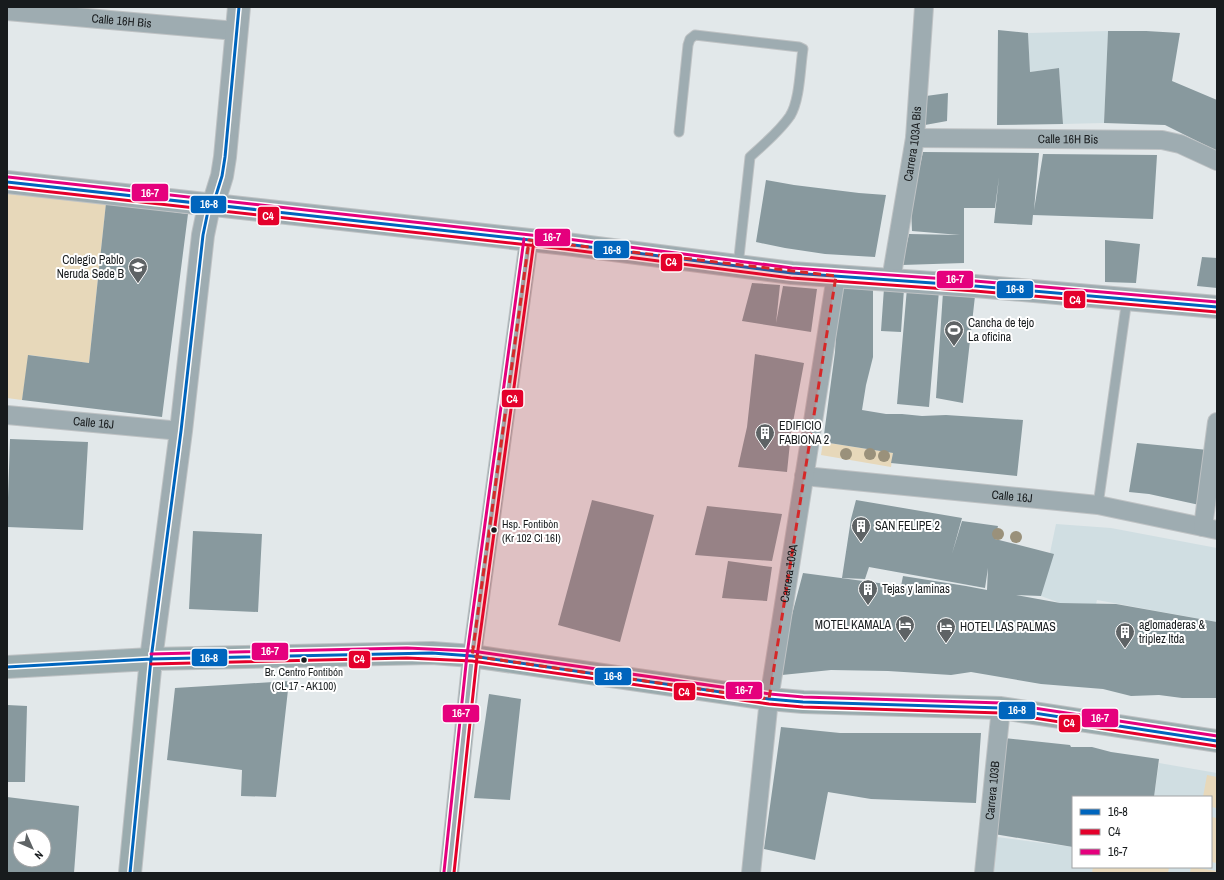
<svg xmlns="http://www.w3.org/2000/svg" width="1224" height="880" viewBox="0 0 1224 880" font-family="'Archivo Narrow',sans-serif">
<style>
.built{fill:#d0dee2}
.green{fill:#e7d8ba}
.building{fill:#88999e;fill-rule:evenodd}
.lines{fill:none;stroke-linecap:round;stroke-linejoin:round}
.service-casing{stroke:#bec2c4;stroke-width:11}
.minor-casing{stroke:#bec2c4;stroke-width:20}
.tertiary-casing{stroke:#bec2c4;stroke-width:24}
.secondary-casing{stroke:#bec2c4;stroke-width:24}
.service{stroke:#9eacb1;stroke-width:9}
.minor{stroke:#9eacb1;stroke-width:18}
.tertiary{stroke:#9eacb1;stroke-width:22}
.secondary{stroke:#9aabae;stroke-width:22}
.bus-1-casing{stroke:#fff;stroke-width:6}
.bus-2-casing{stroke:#fff;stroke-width:6}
.bus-3-casing{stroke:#fff;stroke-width:6}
.bus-1{stroke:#0065bd;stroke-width:3}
.bus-2{stroke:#e4002b;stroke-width:3}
.bus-3{stroke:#e5007d;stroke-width:3}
.tree{fill:#9a917b}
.marked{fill:#d62828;fill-opacity:0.2;stroke:#d62828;stroke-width:3;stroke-dasharray:8 5;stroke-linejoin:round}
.bus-dot{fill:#171b1d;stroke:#fff;stroke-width:1.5}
.labels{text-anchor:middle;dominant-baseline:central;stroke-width:4;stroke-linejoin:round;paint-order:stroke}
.bus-label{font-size:11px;fill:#171b1d;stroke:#fff;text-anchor:start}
.street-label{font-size:12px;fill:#171b1d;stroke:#fff}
.poi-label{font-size:12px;fill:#171b1d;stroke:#fff;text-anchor:start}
.line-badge{stroke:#fff;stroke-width:1.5}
.badge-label{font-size:11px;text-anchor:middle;font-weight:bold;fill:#fff}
</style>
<rect width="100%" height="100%" fill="#e2e8ea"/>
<path class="built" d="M 1108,31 L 1104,123 L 1063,124 L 1059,68 L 1030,72 L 1028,33 Z
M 1056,524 L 1111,528 L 1217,548 L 1217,622 L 1097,600 L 1096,604 L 1060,603 L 1041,596 Z
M 1159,763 L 1217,773 L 1217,873 L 993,873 L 997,837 L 1073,847 L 1073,867 L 1211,867 L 1211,797 L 1154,797 Z"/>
<path class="green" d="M 7,191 L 106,203 L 89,363 L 29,355 L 22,400 L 7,398 Z
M 823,442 L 893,453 L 891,467 L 821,455 Z
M 1207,775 L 1217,777 L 1217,808 L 1211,807 L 1211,797 L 1203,797 Z
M 1211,817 L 1217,818 L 1217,863 L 1211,862 Z
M 1093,867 L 1169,867 L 1168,873 L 1092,873 Z
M 1191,867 L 1217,871 L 1217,873 L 1190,873 Z"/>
<path class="building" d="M 998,30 L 1028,33 L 1030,72 L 1059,68 L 1063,124 L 997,125 Z
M 1108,31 L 1146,31 L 1180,33 L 1172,81 L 1217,100 L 1217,151 L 1165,125 L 1104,123 Z
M 948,93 L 947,121 L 925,125 L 926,96 Z
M 923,152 L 1039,153 L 1034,210 L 1043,154 L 1157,155 L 1153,219 L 1033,215 L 1032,225 L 994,223 L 999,177 L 995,208 L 964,208 L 964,263 L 902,265 L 909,234 L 960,235 L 912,231 L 911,207 Z
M 766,180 L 794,185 L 859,193 L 886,195 L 875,257 L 825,254 L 785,248 L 756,242 Z
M 106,203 L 188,214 L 162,417 L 22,400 L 28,355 L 89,363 Z
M 1105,240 L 1140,244 L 1136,283 L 1105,282 Z
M 1202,257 L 1217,258 L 1217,288 L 1197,286 Z
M 752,283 L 780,285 L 776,323 L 783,286 L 817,289 L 811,332 L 742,321 Z
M 839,288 L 873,289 L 873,357 L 866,385 L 862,410 L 886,414 L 902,414 L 922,416 L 946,415 L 1023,420 L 1017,476 L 891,463 L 893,453 L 823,442 L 835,352 Z
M 884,288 L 904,289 L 901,332 L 881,331 Z
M 907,288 L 939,291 L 929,407 L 897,404 Z
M 943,292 L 975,296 L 963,403 L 936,398 Z
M 755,354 L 804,363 L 791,433 L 787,472 L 738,467 L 747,427 Z
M 10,439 L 88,442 L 83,530 L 7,527 Z
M 1137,443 L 1208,450 L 1204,506 L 1149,494 L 1129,492 Z
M 592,500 L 654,515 L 620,642 L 558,625 Z
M 856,500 L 962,518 L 952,554 L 962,521 L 998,526 L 995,539 L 1054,554 L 1041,596 L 1016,595 L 1060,603 L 1116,604 L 1217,622 L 1217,698 L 1182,698 L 1159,695 L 1131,696 L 1103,689 L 1041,684 L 971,672 L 951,675 L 888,671 L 831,670 L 782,675 L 789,626 L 803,573 L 901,586 L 903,576 L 966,586 L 987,590 L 988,568 L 985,588 L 869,567 L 865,579 L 842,578 L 851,519 Z
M 707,506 L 782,514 L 772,561 L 695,555 Z
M 193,531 L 262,534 L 258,612 L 189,609 Z
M 728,561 L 772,567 L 767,601 L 722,598 Z
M 289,681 L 276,797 L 241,796 L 242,770 L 167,760 L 175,688 Z
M 489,694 L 521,699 L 510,800 L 474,798 Z
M 7,705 L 27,706 L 25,782 L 7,782 Z
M 781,727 L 840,733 L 981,733 L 976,803 L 871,799 L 828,792 L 815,860 L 764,849 Z
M 1004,738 L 1070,745 L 1071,747 L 1092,747 L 1111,752 L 1159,759 L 1154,797 L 1073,797 L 1073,847 L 994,834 Z
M 7,797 L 79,806 L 74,873 L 7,873 ZM 20,836 L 44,836 L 44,860 L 20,860 Z"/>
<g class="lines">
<defs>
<path id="service" d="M 679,132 L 688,45 L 690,39 L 695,35 L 799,47 L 803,49 C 800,68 800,100 790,116 C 779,132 764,144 750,157 L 738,266
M 1098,505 L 1127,299"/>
<g id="minor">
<path id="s1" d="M 7,11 L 236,31"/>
<path id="s2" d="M 915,138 L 1162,140 L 1180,144 L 1217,161"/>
<path id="s3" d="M 891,280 L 915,138 L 924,7"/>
<path id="s4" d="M 7,415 L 181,431"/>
<path id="s5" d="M 804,476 L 1098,505 L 1217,530"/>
<path d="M 1203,527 L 1217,422"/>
<path d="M 449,873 L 472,656 L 529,240"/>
<path id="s6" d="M 751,873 L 769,699 L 836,276"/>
<path id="s7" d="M 984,873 L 1001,708"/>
</g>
<path id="tertiary" d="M 7,182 L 566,244 L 792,273 L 975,286 L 1217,307
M 151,659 L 181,431 L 203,235 L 208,211 L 213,205 L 222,176 L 225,157 L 239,7"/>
<path id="secondary" d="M 7,667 L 151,659 L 432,653 L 472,656 L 769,699 L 803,702 L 1001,708 L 1217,741
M 130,873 L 151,659"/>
</defs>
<use href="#service" class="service-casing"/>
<use href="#minor" class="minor-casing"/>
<use href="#tertiary" class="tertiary-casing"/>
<use href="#secondary" class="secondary-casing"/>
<use href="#service" class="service"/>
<use href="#minor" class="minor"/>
<use href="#tertiary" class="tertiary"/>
<use href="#secondary" class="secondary"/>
<defs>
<path id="bus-1" d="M 7,182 L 566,244 L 792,273 L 975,286 L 1217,307
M 7,667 L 151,659 L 432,653 L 472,656 L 769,699 L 803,702 L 1001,708 L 1217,741
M 130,873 L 151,659 L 181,431 L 203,235 L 208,211 L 213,205 L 222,176 L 225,157 L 239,7"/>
<path id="bus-2" d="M 7,187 L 565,249 L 791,278 L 975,291 L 1217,312
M 151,664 L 407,658 L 472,661 L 769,704 L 803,707 L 1001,713 L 1216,746
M 454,873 L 477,657 L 534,241"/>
<path id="bus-3" d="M 8,177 L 567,239 L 792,268 L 975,281 L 1217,302
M 151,654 L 407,648 L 472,651 L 770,694 L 803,697 L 1002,703 L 1217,736
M 444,872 L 467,655 L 524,239"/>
</defs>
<use href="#bus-1" class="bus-1-casing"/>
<use href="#bus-2" class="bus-2-casing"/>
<use href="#bus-3" class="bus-3-casing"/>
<use href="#bus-1" class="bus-1"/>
<use href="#bus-2" class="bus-2"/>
<use href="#bus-3" class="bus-3"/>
</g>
<g class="tree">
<circle cx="846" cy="454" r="6"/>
<circle cx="870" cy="454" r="6"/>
<circle cx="884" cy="456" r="6"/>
<circle cx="998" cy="534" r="6"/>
<circle cx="1016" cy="537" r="6"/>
</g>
<path class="marked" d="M 529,240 L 836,276 L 769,699 L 472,656 Z"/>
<defs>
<symbol id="school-pin" viewBox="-11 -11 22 30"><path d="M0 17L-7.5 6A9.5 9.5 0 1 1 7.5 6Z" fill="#5e6365" stroke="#fff"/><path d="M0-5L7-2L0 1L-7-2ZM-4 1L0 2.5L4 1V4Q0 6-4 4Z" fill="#fff"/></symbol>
<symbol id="stadium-pin" viewBox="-11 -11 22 30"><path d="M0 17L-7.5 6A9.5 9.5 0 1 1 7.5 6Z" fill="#5e6365" stroke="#fff"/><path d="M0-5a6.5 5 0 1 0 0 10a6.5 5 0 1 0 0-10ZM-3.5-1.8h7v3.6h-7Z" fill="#fff"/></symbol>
<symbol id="building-pin" viewBox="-11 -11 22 30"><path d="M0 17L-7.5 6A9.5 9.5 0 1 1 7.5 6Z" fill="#5e6365" stroke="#fff"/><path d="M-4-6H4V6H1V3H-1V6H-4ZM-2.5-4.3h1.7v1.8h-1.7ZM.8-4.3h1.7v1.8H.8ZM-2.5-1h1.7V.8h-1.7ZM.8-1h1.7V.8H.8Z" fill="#fff"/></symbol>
<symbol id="hotel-pin" viewBox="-11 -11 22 30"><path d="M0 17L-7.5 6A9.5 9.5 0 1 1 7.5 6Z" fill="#5e6365" stroke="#fff"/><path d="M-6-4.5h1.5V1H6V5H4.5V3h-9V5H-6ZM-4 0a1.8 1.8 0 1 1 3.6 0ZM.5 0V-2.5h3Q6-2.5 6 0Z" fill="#fff"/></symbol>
</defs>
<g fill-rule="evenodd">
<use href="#school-pin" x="127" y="256" width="22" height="30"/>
<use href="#stadium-pin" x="943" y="319" width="22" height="30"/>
<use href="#building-pin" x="754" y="422" width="22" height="30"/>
<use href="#building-pin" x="850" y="515" width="22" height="30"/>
<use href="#building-pin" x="857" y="578" width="22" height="30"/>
<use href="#hotel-pin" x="894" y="614" width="22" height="30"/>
<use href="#hotel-pin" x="935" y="616" width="22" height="30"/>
<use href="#building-pin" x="1114" y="621" width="22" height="30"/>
</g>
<g class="bus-dot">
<circle cx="494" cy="530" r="3.5"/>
<circle cx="304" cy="660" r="3.5"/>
</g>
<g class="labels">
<g class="bus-label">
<text x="502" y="524">Hsp. Fontibòn<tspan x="502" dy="14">(Kr 102 Cl 16I)</tspan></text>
<text x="304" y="672" text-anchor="middle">Br. Centro Fontibón<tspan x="304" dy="14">(CL 17 - AK100)</tspan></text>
</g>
<g class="street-label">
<text stroke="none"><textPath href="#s1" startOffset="115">Calle 16H Bis</textPath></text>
<text stroke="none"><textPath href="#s2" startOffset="153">Calle 16H Bis</textPath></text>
<text stroke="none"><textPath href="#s3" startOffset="138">Carrera 103A Bis</textPath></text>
<text stroke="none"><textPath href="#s4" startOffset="87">Calle 16J</textPath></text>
<text stroke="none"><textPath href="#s5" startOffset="209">Calle 16J</textPath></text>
<text stroke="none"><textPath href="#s6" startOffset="302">Carrera 103A</textPath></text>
<text stroke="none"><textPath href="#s7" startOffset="83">Carrera 103B</textPath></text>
</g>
<g class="poi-label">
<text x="124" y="260" text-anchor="end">Colegio Pablo<tspan x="124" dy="14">Neruda Sede B</tspan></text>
<text x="968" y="323">Cancha de tejo<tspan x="968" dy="14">La oficina</tspan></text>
<text x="779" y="426">EDIFICIO<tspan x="779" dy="14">FABIONA 2</tspan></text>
<text x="875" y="526">SAN FELIPE 2</text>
<text x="882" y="589">Tejas y laminas</text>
<text x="891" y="625" text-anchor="end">MOTEL KAMALA</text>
<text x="1139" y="625">aglomaderas &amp;<tspan x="1139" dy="14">triplez ltda</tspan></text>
<text x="960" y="627">HOTEL LAS PALMAS</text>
</g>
</g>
<g class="line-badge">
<rect x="131" y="183" width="38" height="19" rx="4" fill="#e5007d"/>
<rect x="190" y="195" width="37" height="19" rx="4" fill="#0065bd"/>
<rect x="257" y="206" width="23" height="20" rx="4" fill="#e4002b"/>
<rect x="534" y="228" width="37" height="19" rx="4" fill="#e5007d"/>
<rect x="593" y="240" width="37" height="19" rx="4" fill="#0065bd"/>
<rect x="660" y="253" width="23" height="19" rx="4" fill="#e4002b"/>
<rect x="936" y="270" width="38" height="19" rx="4" fill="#e5007d"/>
<rect x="996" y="280" width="38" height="19" rx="4" fill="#0065bd"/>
<rect x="1063" y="290" width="23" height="19" rx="4" fill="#e4002b"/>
<rect x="501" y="389" width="23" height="19" rx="4" fill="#e4002b"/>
<rect x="251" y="642" width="38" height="19" rx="4" fill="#e5007d"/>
<rect x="191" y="648" width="37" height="19" rx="4" fill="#0065bd"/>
<rect x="348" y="650" width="23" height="19" rx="4" fill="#e4002b"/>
<rect x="594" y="667" width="38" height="19" rx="4" fill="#0065bd"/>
<rect x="725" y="681" width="38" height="19" rx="4" fill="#e5007d"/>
<rect x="673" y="682" width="23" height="19" rx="4" fill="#e4002b"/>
<rect x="998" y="701" width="38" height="19" rx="4" fill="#0065bd"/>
<rect x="442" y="704" width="38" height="19" rx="4" fill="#e5007d"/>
<rect x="1081" y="708" width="38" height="20" rx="4" fill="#e5007d"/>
<rect x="1058" y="714" width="23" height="19" rx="4" fill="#e4002b"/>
</g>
<g class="badge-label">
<text x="150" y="197">16-7</text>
<text x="209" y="208">16-8</text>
<text x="268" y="220">C4</text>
<text x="552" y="241">16-7</text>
<text x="612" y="254">16-8</text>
<text x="671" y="266">C4</text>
<text x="955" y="283">16-7</text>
<text x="1015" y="293">16-8</text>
<text x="1075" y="304">C4</text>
<text x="512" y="403">C4</text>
<text x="270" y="655">16-7</text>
<text x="209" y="662">16-8</text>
<text x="359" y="663">C4</text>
<text x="613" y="680">16-8</text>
<text x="744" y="694">16-7</text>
<text x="684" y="696">C4</text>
<text x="1017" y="714">16-8</text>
<text x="461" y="717">16-7</text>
<text x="1100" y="722">16-7</text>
<text x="1069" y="727">C4</text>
</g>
<rect width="1224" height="880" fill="none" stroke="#171b1d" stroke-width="16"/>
<rect x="1072" y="796" width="140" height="72" fill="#ffffff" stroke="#a2a4a5"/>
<rect x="1080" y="809" width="20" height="6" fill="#0065bd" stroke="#a2a4a5"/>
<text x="1108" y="816" font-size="12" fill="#171b1d">16-8</text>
<rect x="1080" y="829" width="20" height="6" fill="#e4002b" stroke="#a2a4a5"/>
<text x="1108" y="836" font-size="12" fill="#171b1d">C4</text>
<rect x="1080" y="849" width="20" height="6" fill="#e5007d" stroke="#a2a4a5"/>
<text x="1108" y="856" font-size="12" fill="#171b1d">16-7</text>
<g transform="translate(32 848) rotate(135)"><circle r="19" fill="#ffffff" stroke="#a2a4a5"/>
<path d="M0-3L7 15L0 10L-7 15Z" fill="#5e6365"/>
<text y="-6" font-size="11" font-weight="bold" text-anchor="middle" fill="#171b1d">N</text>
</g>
</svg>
